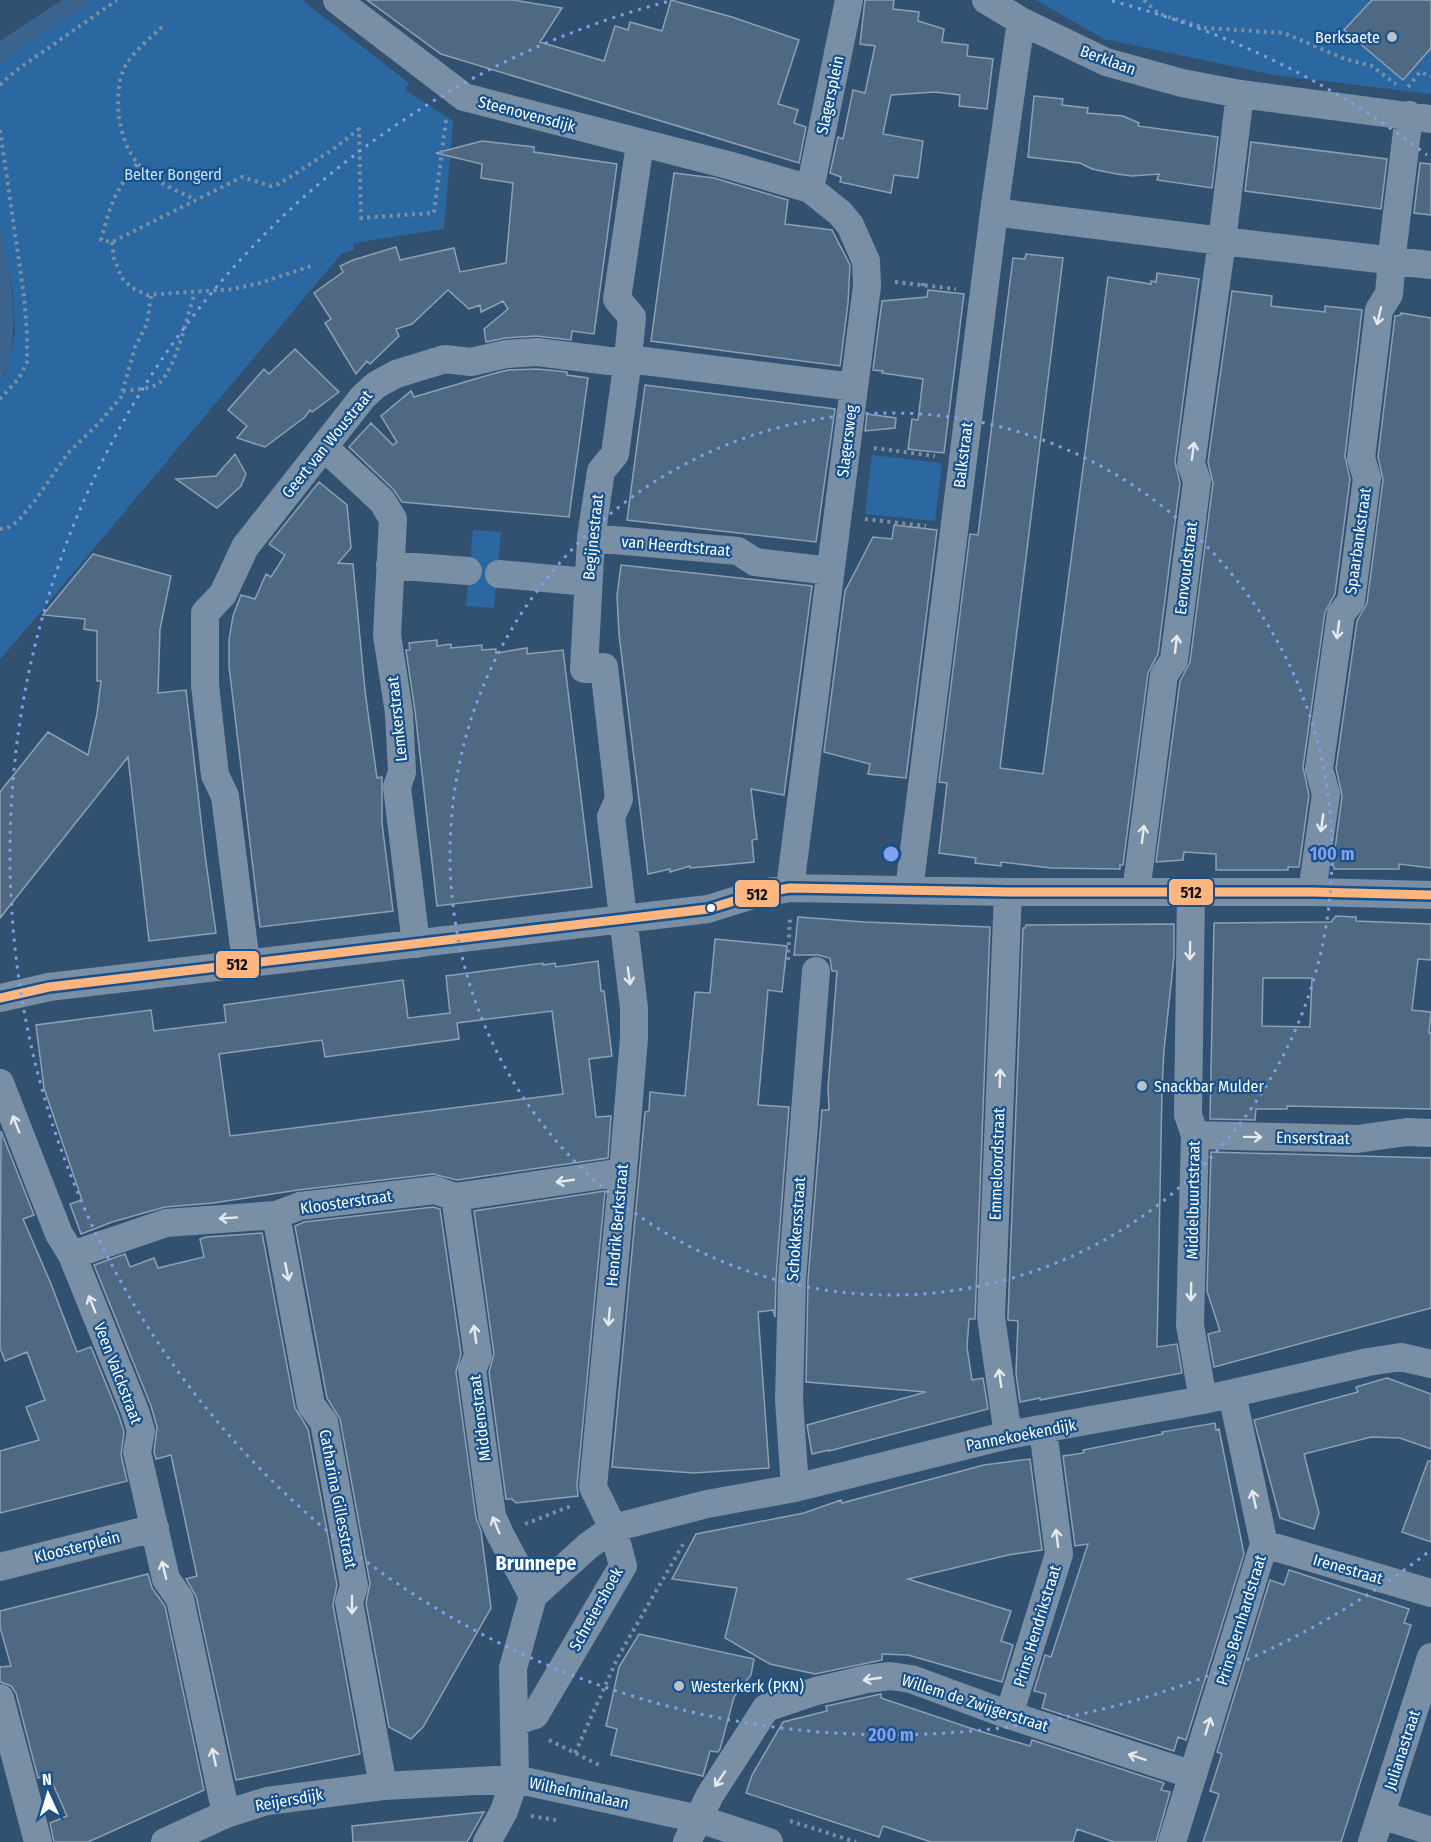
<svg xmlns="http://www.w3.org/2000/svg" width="1431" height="1842" viewBox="0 0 1431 1842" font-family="'Fira Sans Condensed',sans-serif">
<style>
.green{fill:#2b68a2}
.water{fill:#3a648d}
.building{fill:#506983;stroke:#8da0b4;stroke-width:1.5;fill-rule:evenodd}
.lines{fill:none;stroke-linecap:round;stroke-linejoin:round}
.path{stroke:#798fa5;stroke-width:4;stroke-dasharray:3 4.5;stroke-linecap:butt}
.street{stroke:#798fa5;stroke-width:28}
.bus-1-casing{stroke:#17518c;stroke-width:14}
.bus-1{stroke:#ffb580;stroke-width:9}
.oneway{stroke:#e4e9ed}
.ring{fill:none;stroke:#839eea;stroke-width:3;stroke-dasharray:3 6}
.poi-dot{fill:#b7c2cd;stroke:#17518c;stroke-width:2}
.bus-dot{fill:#fff;stroke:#17518c;stroke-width:2}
.labels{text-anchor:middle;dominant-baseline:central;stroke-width:4.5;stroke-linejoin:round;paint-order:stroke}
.poi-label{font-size:16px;fill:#fff;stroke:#17518c;text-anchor:start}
.street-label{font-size:16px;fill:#fff;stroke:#17518c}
.park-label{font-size:16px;fill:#c8e2fa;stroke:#17518c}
.quarter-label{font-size:20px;font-weight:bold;fill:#fff;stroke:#17518c}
.centre{fill:#839eea;stroke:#17518c;stroke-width:3}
.ring-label{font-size:18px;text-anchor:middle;font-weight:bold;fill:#839eea;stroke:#17518c;stroke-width:4.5;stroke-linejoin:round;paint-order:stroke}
.line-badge{stroke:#17518c;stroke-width:2}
.pale-badge-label{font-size:16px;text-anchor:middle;font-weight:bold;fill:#111}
</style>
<rect width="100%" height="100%" fill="#325171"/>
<path class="green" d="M 94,0 L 302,0 L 409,83 L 405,90 L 453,121 L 444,229 L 353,243 L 354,250 L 342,253 L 0,660 L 0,379 L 6,373 L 15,333 L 13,290 L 0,227 L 0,64 L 11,54 Z
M 1036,0 L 1431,0 L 1431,94 L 1274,75 L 1104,39 Z
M 872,455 L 942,463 L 935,521 L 865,514 Z
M 473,530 L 501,532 L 494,608 L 466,606 Z"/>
<path class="water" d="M 62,0 L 94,0 L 12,54 L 0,64 L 0,41 Z
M 0,227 C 9,270 19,310 10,354 C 8,364 7,372 0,379 Z"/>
<path class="building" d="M 367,0 L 513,0 L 562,8 L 540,42 L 604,61 L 615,26 L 628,30 L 630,22 L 662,31 L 671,0 L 732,17 L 799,40 L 778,104 L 798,110 L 794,123 L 806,127 L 799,163 L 441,54 Z
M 865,0 L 894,0 L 893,9 L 919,12 L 918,21 L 944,29 L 942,42 L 968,45 L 967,56 L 993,59 L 987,109 L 959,106 L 960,95 L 935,92 L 891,95 L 883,134 L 923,141 L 918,178 L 894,175 L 891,193 L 840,182 L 841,177 L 830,173 L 838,137 L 843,139 L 853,90 L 865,93 L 875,46 L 860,44 Z
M 1372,0 L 1431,0 L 1431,48 L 1403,80 L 1344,30 Z
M 1034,96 L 1063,99 L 1062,105 L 1088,108 L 1087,113 L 1123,116 L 1139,123 L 1138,126 L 1218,137 L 1212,188 L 1157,180 L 1159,174 L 1132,176 L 1117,174 L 1092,169 L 1080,163 L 1028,157 Z
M 482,141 L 534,147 L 534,152 L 617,164 L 594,334 L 572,331 L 571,340 L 536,336 L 505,338 L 486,342 L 484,329 L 508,309 L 503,301 L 481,312 L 480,305 L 469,309 L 448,290 L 412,324 L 396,329 L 399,336 L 370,364 L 367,361 L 356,374 L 325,323 L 331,319 L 314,293 L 343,272 L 340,266 L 353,260 L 396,247 L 400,260 L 454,248 L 460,272 L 506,263 L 513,183 L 481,178 L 482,164 L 436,153 Z
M 1251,142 L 1387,159 L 1381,209 L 1245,191 Z
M 1420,163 L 1431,164 L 1431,215 L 1414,213 Z
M 674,173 L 714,178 L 788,200 L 785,224 L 832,230 L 850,265 L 848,303 L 840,366 L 651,341 Z
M 1026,254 L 1063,258 L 1000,768 L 1043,774 L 1108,277 L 1151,284 L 1151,281 L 1156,282 L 1157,273 L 1199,279 L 1175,462 L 1180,483 L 1158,654 L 1148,673 L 1123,865 L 1120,865 L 1120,869 L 1051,868 L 1001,862 L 1001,866 L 975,863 L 976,858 L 939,853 L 947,783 L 939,782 L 970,534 L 978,535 L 1013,258 L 1025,259 Z
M 928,290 L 964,294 L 944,453 L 908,449 L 912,419 L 918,420 L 923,379 L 882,373 L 883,371 L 873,370 L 882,301 L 927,297 Z
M 1232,291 L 1272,296 L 1271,306 L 1325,312 L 1325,306 L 1362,310 L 1345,456 L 1350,479 L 1335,594 L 1325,612 L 1303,767 L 1309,795 L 1299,867 L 1288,867 L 1288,870 L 1216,870 L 1216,854 L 1184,852 L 1183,860 L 1156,862 L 1180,681 L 1190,662 L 1213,483 L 1208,462 Z
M 1401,313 L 1431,318 L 1431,868 L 1399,864 L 1399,869 L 1334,869 L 1333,864 L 1342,796 L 1336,768 L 1357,621 L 1367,603 L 1383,480 L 1378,457 L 1395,316 L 1401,315 Z
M 295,349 L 339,392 L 312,412 L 310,410 L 305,417 L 265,447 L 237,438 L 247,426 L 228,410 L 264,369 L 269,374 Z
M 537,369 L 567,372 L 567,375 L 588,378 L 569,517 L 402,502 L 393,489 L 349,447 L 371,423 L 393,445 L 397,442 L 381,416 L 411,391 L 414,397 L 492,374 L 508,370 Z
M 645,385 L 835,409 L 816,542 L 627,520 Z
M 867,414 L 896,418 L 895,428 L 865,431 Z
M 235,454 L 246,474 L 241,486 L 217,508 L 176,479 L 216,476 Z
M 319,482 L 347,505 L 351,548 L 338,563 L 353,564 L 365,691 L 377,778 L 382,777 L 382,823 L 393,911 L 260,927 L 229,666 L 229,640 L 233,616 L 241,595 L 255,599 L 266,574 L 271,577 L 285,555 L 269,544 Z
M 894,525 L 937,530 L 906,778 L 868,774 L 870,764 L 824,752 L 845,591 L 873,537 L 892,539 Z
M 93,554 L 171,576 L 160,629 L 158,693 L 186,690 L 205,855 L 216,933 L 149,941 L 128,757 L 0,918 L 0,792 L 48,732 L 88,755 L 97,714 L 101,681 L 97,681 L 97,631 L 84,629 L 85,619 L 43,615 Z
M 621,565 L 812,586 L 784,795 L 751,789 L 757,839 L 752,840 L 754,862 L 713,866 L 690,868 L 690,866 L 670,872 L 670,869 L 648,874 L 619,634 L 617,596 Z
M 437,640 L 437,646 L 451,644 L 451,648 L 482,645 L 482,650 L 496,649 L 496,653 L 527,648 L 527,654 L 563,650 L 592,887 L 437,906 L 415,711 L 406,650 L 410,650 L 409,643 Z
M 1336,916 L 1356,917 L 1356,921 L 1431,924 L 1431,960 L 1418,959 L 1412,1010 L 1431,1012 L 1429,1033 L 1431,1033 L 1431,1109 L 1287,1106 L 1287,1109 L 1256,1109 L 1255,1120 L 1210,1119 L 1214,923 L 1331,922 ZM 1263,978 L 1312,978 L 1310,1027 L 1262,1026 Z
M 798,917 L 864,922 L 990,927 L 975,1319 L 969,1319 L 967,1347 L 972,1380 L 983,1378 L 988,1409 L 829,1451 L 829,1450 L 812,1454 L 807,1425 L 926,1392 L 806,1382 L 808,1280 L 822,1110 L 829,1110 L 828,1088 L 837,971 L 832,971 L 830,958 L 818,955 L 794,955 Z
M 1174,924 L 1174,956 L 1164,1050 L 1162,1090 L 1157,1347 L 1177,1344 L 1182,1373 L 1040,1400 L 1040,1398 L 1020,1402 L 1016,1373 L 1018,1321 L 1008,1320 L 1008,1316 L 1023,928 L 1025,928 L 1026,925 Z
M 715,939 L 787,946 L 782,992 L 768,990 L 758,1105 L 789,1107 L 776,1278 L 775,1317 L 773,1310 L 758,1312 L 769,1468 L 694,1473 L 612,1467 L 645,1112 L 649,1111 L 650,1092 L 685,1096 L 695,992 L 710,993 Z
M 598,961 L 601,991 L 604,991 L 612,1056 L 589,1059 L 596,1117 L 611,1116 L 608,1158 L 457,1180 L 433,1174 L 298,1190 L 213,1203 L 165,1207 L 112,1222 L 81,1234 L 70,1204 L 82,1200 L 44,1088 L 36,1025 L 151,1010 L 154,1031 L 226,1022 L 224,1005 L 403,980 L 408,1018 L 450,1013 L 446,976 L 543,963 L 543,965 L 555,963 L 556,967 ZM 552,1011 L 563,1094 L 230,1136 L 219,1054 L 322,1040 L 325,1057 L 459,1039 L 457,1023 Z
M 1,1131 L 34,1215 L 23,1219 L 51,1284 L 77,1352 L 91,1347 L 119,1416 L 124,1432 L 121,1455 L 127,1481 L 0,1513 L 0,1451 L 39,1440 L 26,1407 L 45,1400 L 27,1352 L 5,1361 L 0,1348 Z
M 1211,1152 L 1431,1158 L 1431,1308 L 1214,1367 L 1208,1334 L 1220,1331 L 1207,1291 Z
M 605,1191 L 577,1485 L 578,1496 L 516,1503 L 512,1499 L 506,1499 L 489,1372 L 494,1354 L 474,1211 Z
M 433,1207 L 440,1209 L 461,1354 L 456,1372 L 476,1518 L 481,1531 L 491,1608 L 423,1727 L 411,1739 L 389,1727 L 366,1603 L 370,1583 L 340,1419 L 327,1398 L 295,1226 L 304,1222 Z
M 262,1233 L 295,1408 L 308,1429 L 337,1585 L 333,1605 L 360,1754 L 236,1780 L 196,1596 L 186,1579 L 197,1576 L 171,1455 L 156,1459 L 154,1452 L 157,1427 L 151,1406 L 94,1265 L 125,1254 L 130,1267 L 154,1258 L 158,1268 L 204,1257 L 200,1239 L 206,1237 Z
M 1387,1378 L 1431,1394 L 1431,1449 L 1400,1438 L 1371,1437 L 1304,1454 L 1319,1513 L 1314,1529 L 1280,1518 L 1254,1420 L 1358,1392 L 1356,1387 Z
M 1215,1423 L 1216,1430 L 1219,1429 L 1244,1554 L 1186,1740 L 1178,1737 L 1174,1751 L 1042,1708 L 1046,1694 L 1034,1691 L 1045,1655 L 1051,1657 L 1088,1544 L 1075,1546 L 1063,1456 L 1084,1453 L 1083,1450 L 1163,1434 L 1162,1432 Z
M 1030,1459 L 1042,1550 L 1008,1555 L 908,1579 L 1011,1611 L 1001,1641 L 1013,1645 L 1002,1682 L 908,1655 L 882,1654 L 882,1660 L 815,1674 L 770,1664 L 725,1638 L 737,1588 L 672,1579 L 696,1534 L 804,1513 L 841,1500 L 842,1503 L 984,1465 Z
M 1428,1461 L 1431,1461 L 1431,1542 L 1402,1532 Z
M 1289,1570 L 1409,1609 L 1404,1623 L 1411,1625 L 1341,1842 L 1203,1842 L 1219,1794 L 1210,1791 L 1222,1754 L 1217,1752 L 1270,1580 L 1284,1585 Z
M 148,1574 L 152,1588 L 165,1606 L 204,1790 L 88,1842 L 54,1842 L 50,1823 L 67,1816 L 49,1775 L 38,1778 L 16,1693 L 11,1686 L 0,1682 L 0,1667 L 11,1666 L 0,1627 L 0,1611 Z
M 639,1634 L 754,1659 L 751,1675 L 734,1697 L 720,1749 L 718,1752 L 710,1751 L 703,1776 L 611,1755 L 617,1729 L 606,1726 L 619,1667 Z
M 881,1694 L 881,1698 L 976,1730 L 1030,1746 L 1032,1740 L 1164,1783 L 1161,1790 L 1170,1792 L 1156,1842 L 1114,1842 L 1077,1829 L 1073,1842 L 931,1842 L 883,1826 L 879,1837 L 746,1793 L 752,1775 L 783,1722 L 827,1711 L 826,1706 Z
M 484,1812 L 467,1842 L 353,1842 L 352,1826 Z"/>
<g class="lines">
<path class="path" d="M 1144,0 L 1159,14 L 1205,28 L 1284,33 L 1345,59 L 1372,66 L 1396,84
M 162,27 C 151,37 138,48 129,60 C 110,85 117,142 139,165 C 153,181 175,190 194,199
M 0,85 L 14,72 L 117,0
M 1408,87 L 1420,72 L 1431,76
M 0,130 L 24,296 L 27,334 L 27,362 L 19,378 L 0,399
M 137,164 C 114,192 110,206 101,240 L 112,242 L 242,177 L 271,186 L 279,184 L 332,150 L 359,129 L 361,218 L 434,213 L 446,120
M 112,242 L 114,258 L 122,278 L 132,288 L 147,295 L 234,289 L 260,283 L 311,266
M 895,282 L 956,289
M 923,286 L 923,279
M 123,391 C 134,389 150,390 159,383 C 176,369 187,315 195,293
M 874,448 L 935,456
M 865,519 L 926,526
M 0,529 L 7,528 L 17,522 L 34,502 L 68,453 L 100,422 L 121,397 L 135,347 L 147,324 L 151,296
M 788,960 L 790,916
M 525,1524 L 571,1506
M 549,1740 L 601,1766
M 575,1753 L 618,1657 L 685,1541
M 531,1816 L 556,1820
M 790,1821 L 856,1842"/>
<path class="street" d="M 337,0 L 464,97 L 728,165 L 810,189 L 840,213 L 850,225 L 866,261 L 867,286 L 790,888
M 986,0 L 1021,21 L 1106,62 L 1182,83 L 1240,94 L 1431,119
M 810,189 L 849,0
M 994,212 L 1222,241 L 1431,265
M 324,447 L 382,501 L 393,519 L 387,635 L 399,713 L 402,772 L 397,787 L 416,944
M 591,538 L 738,551 L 755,562 L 830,571
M 390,565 L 468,571
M 499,574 L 588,582
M 909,890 L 994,212 L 1021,21
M 1008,892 L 991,1317 L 1008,1435
M 1136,892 L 1164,675 L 1174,660 L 1197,481 L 1191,464 L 1222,241 L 1240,94
M 1191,892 L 1188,1115 L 1195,1135 L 1190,1325 L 1203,1400
M 1312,892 L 1326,794 L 1319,769 L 1341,614 L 1351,601 L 1367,478 L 1361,458 L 1379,310 L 1389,294 L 1393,246 L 1409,115
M 246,963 L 225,796 L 215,775 L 205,685 L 205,613 L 223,594 L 245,547 L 363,397 L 376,385 L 396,374 L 445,359 L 471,362 L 506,354 L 537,352 L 609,361 L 628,359 L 854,387
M 0,998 L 49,987 L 708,909 L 756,894 L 790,888 L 1008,892 L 1312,892 L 1431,895
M 0,1083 L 59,1234 L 72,1255 L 135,1411 L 141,1431 L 137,1452 L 166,1579 L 180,1599 L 226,1814
M 1195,1135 L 1357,1139 L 1407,1132 L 1431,1133
M 455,1197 L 478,1356 L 472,1370 L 492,1516 L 500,1534 L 533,1596
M 276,1215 L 311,1405 L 324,1422 L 354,1586 L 349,1602 L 383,1786
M 72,1255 L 166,1223 L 276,1215 L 300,1206 L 435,1190 L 455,1197 L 623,1172
M 795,1488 L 789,1400 L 792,1279 L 816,971
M 1264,1544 L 1431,1593
M 0,1567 L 155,1528
M 0,1698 L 38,1842
M 1009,1715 L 1059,1554 L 1043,1430
M 514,1722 L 535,1715 L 623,1566 L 613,1528 L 593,1487 L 623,1172 L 634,1038 L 634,1008 L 611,817 L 619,799 L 604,667 L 584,669 L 591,538 L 601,471 L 615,454 L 628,359 L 632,317 L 617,299 L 640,144
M 1381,1815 L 1431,1831
M 165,1842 L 226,1814 L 267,1801 L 383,1786 L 515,1779 L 699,1819 L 769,1842
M 487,1842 L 504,1811 L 515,1779 L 513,1668 L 533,1596 L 588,1546 L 613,1528 L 707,1504 L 795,1488 L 1008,1435 L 1203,1400 L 1368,1362 L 1401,1357 L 1431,1364
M 687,1842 L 710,1795 L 766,1708 L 816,1691 L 867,1679 L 890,1676 L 911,1679 L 1009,1715 L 1193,1775
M 1172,1842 L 1264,1544 L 1232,1394
M 1372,1842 L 1431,1657"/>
<defs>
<path id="bus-1" d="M 0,998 L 49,987 L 708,909 L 756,894 L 790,888 L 1008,892 L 1312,892 L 1431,895"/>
</defs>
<use href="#bus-1" class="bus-1-casing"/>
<use href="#bus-1" class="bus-1"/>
</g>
<defs><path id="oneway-shaft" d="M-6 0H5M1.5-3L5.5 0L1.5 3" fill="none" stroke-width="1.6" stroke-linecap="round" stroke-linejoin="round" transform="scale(1.5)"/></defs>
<g class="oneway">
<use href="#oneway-shaft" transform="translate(1379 316) rotate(103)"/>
<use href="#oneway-shaft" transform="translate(1193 451) rotate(-82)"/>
<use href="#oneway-shaft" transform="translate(1338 630) rotate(98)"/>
<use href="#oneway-shaft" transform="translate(1176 644) rotate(-83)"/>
<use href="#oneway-shaft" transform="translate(1322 823) rotate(98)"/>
<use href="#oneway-shaft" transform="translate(1143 834) rotate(-83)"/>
<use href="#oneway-shaft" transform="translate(1190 951) rotate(91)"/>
<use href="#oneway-shaft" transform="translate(629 976) rotate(82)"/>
<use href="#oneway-shaft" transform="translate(1000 1078) rotate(-88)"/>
<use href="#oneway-shaft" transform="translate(16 1124) rotate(-111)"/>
<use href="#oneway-shaft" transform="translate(1253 1137) rotate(1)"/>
<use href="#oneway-shaft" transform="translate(565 1181) rotate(172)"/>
<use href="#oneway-shaft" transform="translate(228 1218) rotate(176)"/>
<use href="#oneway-shaft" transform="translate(287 1272) rotate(79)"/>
<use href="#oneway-shaft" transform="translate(1191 1292) rotate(91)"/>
<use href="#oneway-shaft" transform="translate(92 1304) rotate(-112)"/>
<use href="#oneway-shaft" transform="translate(609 1317) rotate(95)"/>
<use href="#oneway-shaft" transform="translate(475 1334) rotate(-98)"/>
<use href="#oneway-shaft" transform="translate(1000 1378) rotate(-98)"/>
<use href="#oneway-shaft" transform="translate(1254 1499) rotate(-102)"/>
<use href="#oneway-shaft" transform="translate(496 1525) rotate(-112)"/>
<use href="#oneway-shaft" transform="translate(1057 1538) rotate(-97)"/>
<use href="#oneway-shaft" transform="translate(164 1570) rotate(-104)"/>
<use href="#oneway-shaft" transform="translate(352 1605) rotate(90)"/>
<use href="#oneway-shaft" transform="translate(872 1679) rotate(172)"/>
<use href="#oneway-shaft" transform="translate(1208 1726) rotate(-73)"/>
<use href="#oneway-shaft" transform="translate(214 1757) rotate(-102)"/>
<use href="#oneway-shaft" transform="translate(1137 1757) rotate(-162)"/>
<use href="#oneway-shaft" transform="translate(720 1779) rotate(124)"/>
</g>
<g class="ring">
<circle cx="891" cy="854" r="441"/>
<path d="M1427 1553A881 881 0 1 1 670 1M1112 1A881 881 0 0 1 1427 155"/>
</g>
<g class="poi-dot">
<circle cx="1392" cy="37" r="6"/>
<circle cx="1142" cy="1086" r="6"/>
<circle cx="679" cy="1686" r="6"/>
</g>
<circle class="bus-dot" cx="711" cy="908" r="5"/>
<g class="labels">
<g class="poi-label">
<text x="1380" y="37" text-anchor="end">Berksaete</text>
<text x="1154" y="1086">Snackbar Mulder</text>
<text x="691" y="1686">Westerkerk (PKN)</text>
</g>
<g class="street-label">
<text transform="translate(1108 60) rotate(20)">Berklaan</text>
<text transform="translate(830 95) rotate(-78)">Slagersplein</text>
<text transform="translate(527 114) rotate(15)">Steenovensdijk</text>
<text transform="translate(847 441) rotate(-83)">Slagersweg</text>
<text transform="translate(327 444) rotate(-51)">Geert van Woustraat</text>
<text transform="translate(963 455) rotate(-83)">Balkstraat</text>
<text transform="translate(593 537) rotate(-84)">Begijnestraat</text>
<text transform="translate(1358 541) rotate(-82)">Spaarbankstraat</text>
<text transform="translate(676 546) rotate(5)">van Heerdtstraat</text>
<text transform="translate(1186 568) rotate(-83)">Eenvoudstraat</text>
<text transform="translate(397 719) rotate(-96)">Lemkerstraat</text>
<text transform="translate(1313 1138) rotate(1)">Enserstraat</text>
<text transform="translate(997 1164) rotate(-88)">Emmeloordstraat</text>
<text transform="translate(1193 1200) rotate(-89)">Middelbuurtstraat</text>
<text transform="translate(346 1202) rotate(-8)">Kloosterstraat</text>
<text transform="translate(617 1225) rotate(-85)">Hendrik Berkstraat</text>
<text transform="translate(796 1229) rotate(-86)">Schokkersstraat</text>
<text transform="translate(118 1373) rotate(69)">Veen Valckstraat</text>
<text transform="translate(480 1418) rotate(-97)">Middenstraat</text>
<text transform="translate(1021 1435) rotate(-11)">Pannekoekendijk</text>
<text transform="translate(338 1499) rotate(79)">Catharina Gillesstraat</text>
<text transform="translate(77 1547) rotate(-14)">Kloosterplein</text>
<text transform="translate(1348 1569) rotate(16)">Irenestraat</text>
<text transform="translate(596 1609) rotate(-61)">Schreiershoek</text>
<text transform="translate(1241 1620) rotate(-73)">Prins Bernhardstraat</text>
<text transform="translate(1037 1626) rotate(-73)">Prins Hendrikstraat</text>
<text transform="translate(975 1703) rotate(18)">Willem de Zwijgerstraat</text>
<text transform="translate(1402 1750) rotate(-72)">Julianastraat</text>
<text transform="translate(579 1793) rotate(12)">Wilhelminalaan</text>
<text transform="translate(289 1800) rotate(-10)">Reijersdijk</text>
</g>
<g class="park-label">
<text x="173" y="174">Belter Bongerd</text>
</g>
<g class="quarter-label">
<text x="536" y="1563">Brunnepe</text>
</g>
</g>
<circle cx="891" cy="854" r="9" class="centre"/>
<g class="ring-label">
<text x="1332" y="860">100 m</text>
<text x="891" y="1741">200 m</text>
</g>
<g class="line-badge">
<rect x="1168" y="878" width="46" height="28" rx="6" fill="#ffb580"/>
<rect x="734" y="879" width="46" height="29" rx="6" fill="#ffb580"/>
<rect x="215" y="950" width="45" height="29" rx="6" fill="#ffb580"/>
</g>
<g class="pale-badge-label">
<text x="1191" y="898">512</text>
<text x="757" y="900">512</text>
<text x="237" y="970">512</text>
</g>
<g transform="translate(48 1794) rotate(356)" stroke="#17518c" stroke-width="4.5" paint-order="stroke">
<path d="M0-4.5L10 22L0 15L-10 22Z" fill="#ffffff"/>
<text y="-9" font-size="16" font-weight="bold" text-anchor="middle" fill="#ffffff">N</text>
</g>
</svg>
